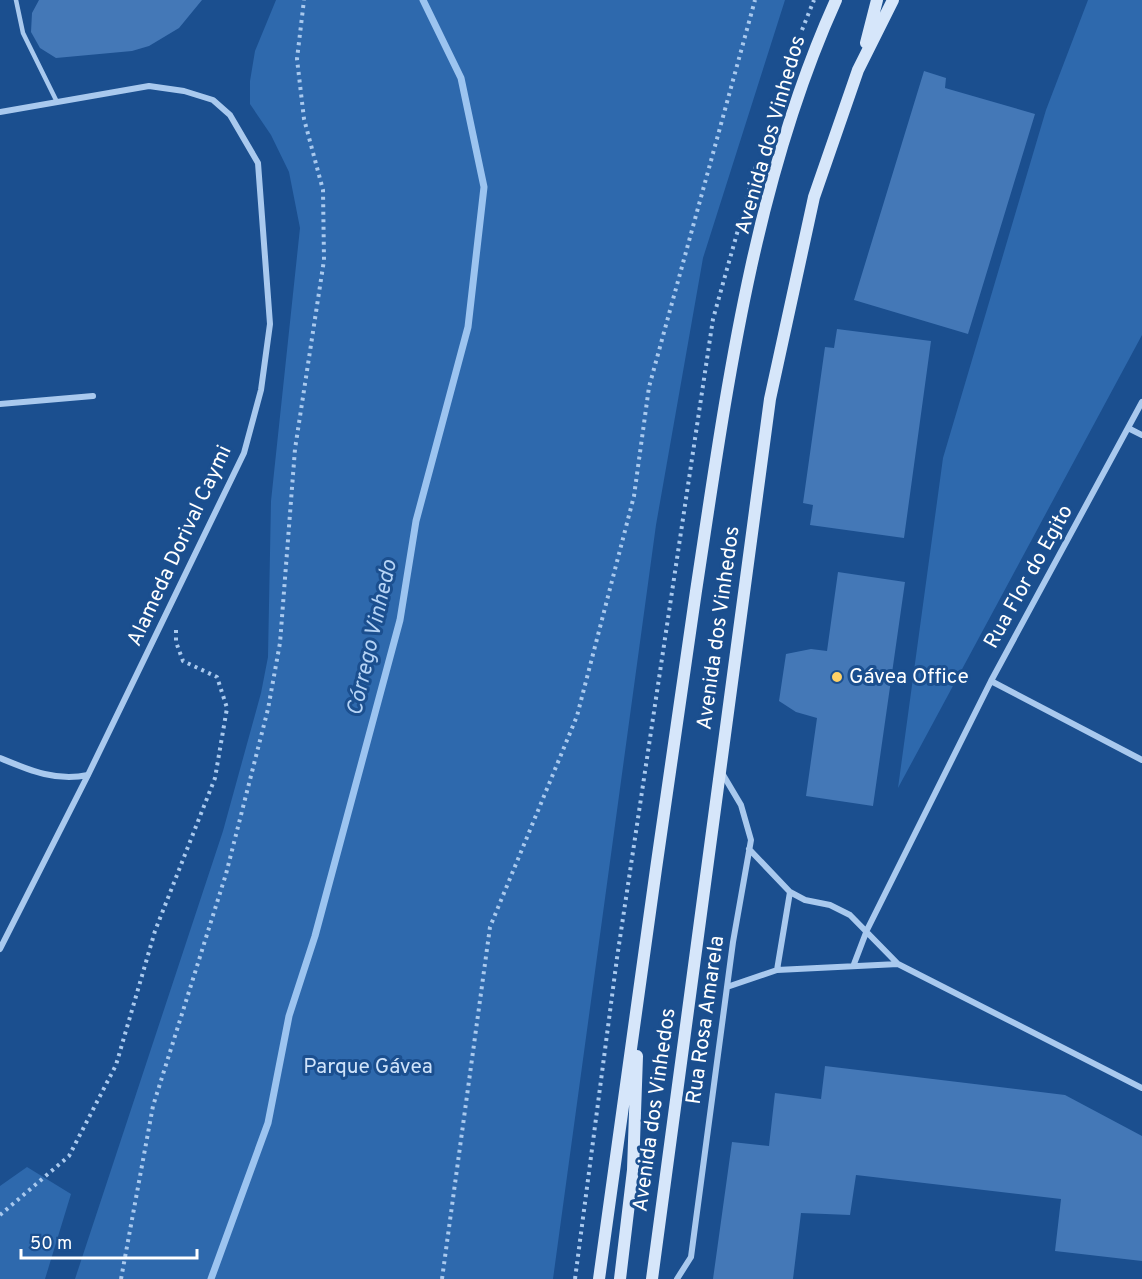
<svg xmlns="http://www.w3.org/2000/svg" width="1142" height="1279" viewBox="0 0 1142 1279" font-family="Overpass,sans-serif">
<style>
.green{fill:#2e69ad}
.lines{fill:none;stroke-linecap:round;stroke-linejoin:round}
.stream{stroke:#9cc4f0;stroke-width:7}
.building{fill:#4478b7}
.path{stroke:#a9c9ee;stroke-width:4;stroke-dasharray:3 4.5;stroke-linecap:butt}
.service{stroke:#a9c9ee;stroke-width:4.5}
.minor{stroke:#a9c9ee;stroke-width:6}
.secondary{stroke:#d6e6fa;stroke-width:12}
.poi-dot{fill:#ffd166;stroke:#1b4f8f;stroke-width:2}
.labels{text-anchor:middle;dominant-baseline:central;stroke-width:6;stroke-linejoin:round;paint-order:stroke}
.street-label{font-size:21px;fill:#fff;stroke:#1b4f8f}
.poi-label{font-size:21px;fill:#fff;stroke:#1b4f8f;text-anchor:start}
.park-label{font-size:21px;fill:#cfe3fa;stroke:#1b4f8f}
.water-label{font-size:22px;font-style:italic;fill:#b5d3f5;stroke:#1b4f8f}
</style>
<rect width="100%" height="100%" fill="#1b4f8f"/>
<path class="green" d="M 276,0 L 785,0 L 703,258 L 656,525 L 553,1279 L 75,1279 L 223,831 L 261,693 L 268,657 L 271,501 L 300,228 L 289,172 L 271,135 L 250,104 L 250,81 L 255,51 Z
M 1088,0 L 1142,0 L 1142,335 L 898,788 L 943,458 L 1046,110 Z
M 27,1167 L 71,1194 L 45,1279 L 0,1279 L 0,1186 Z"/>
<g class="lines">
<path class="stream" d="M 211,1279 L 268,1123 L 289,1016 L 315,936 L 400,620 L 416,521 L 468,327 L 484,187 L 461,78 L 423,0"/>
</g>
<path class="building" d="M 39,0 L 202,0 L 179,28 L 149,46 L 132,51 L 56,58 L 40,48 L 31,32 L 32,13 Z
M 924,71 L 946,78 L 945,88 L 1035,114 L 968,334 L 854,300 Z
M 837,329 L 931,341 L 904,538 L 810,525 L 813,505 L 803,503 L 825,347 L 834,348 Z
M 838,572 L 905,582 L 873,806 L 806,796 L 817,718 L 796,712 L 779,701 L 786,654 L 811,649 L 827,651 Z
M 825,1066 L 1065,1095 L 1142,1136 L 1142,1261 L 1055,1251 L 1061,1199 L 856,1175 L 850,1215 L 801,1213 L 793,1279 L 713,1279 L 732,1142 L 769,1146 L 775,1093 L 821,1099 Z"/>
<g class="lines">
<path class="path" d="M 802,30 L 814,0
M 0,1215 L 69,1156 L 116,1065 L 155,931 L 215,778 L 227,708 L 217,677 L 183,661 L 176,642 L 176,626
M 121,1279 L 153,1106 L 226,874 L 268,709 L 280,643 L 295,449 L 324,260 L 323,190 L 304,119 L 297,59 L 304,0
M 442,1279 L 490,927 L 577,716 L 634,496 L 649,387 L 755,0
M 575,1279 L 617,958 L 713,319 L 757,162"/>
<path class="service" d="M 16,0 L 23,33 L 57,102"/>
<path class="minor" d="M 0,112 L 149,86 L 184,91 L 213,100 L 230,115 L 258,163 L 270,324 L 261,390 L 244,453 L 88,775 L 0,949
M 0,404 L 93,396
M 1128,428 L 1142,435
M 991,681 L 1142,760
M 0,758 C 29,770 56,782 88,775
M 749,849 L 790,892 L 805,900 L 830,905 L 850,915 L 898,964 L 1142,1088
M 854,964 L 867,930 L 991,681 L 1142,402
M 777,970 L 790,892
M 727,987 L 777,970 L 898,964
M 677,1279 L 691,1257 L 733,942 L 751,840 L 741,805 L 722,773"/>
<path class="secondary" d="M 866,43 L 877,0
M 599,1279 C 631,1050 662,820 696,591 C 726,394 753,183 836,0
M 620,1279 L 633,1170 L 637,1056
M 652,1279 L 770,399 L 814,197 L 858,70 L 893,0"/>
</g>
<circle class="poi-dot" cx="837" cy="677" r="6"/>
<g class="labels">
<g class="street-label">
<text transform="translate(771 135) rotate(-74)">Avenida dos Vinhedos</text>
<text transform="translate(180 546) rotate(-65)">Alameda Dorival Caymi</text>
<text transform="translate(1029 577) rotate(-61)">Rua Flor do Egito</text>
<text transform="translate(719 628) rotate(-82)">Avenida dos Vinhedos</text>
<text transform="translate(706 1020) rotate(-82)">Rua Rosa Amarela</text>
<text transform="translate(655 1110) rotate(-82)">Avenida dos Vinhedos</text>
</g>
<g class="poi-label">
<text x="849" y="677">Gávea Office</text>
</g>
<g class="park-label">
<text x="368" y="1067">Parque Gávea</text>
</g>
<g class="water-label">
<text transform="translate(373 638) rotate(-77)">Córrego Vinhedo</text>
</g>
</g>
<path d="M21 1249v9h176v-9" fill="none" stroke="#ffffff" stroke-width="3"/>
<text x="30" y="1249" font-size="18" fill="#ffffff" stroke="#1b4f8f" stroke-width="4.5" paint-order="stroke">50 m</text>
</svg>
